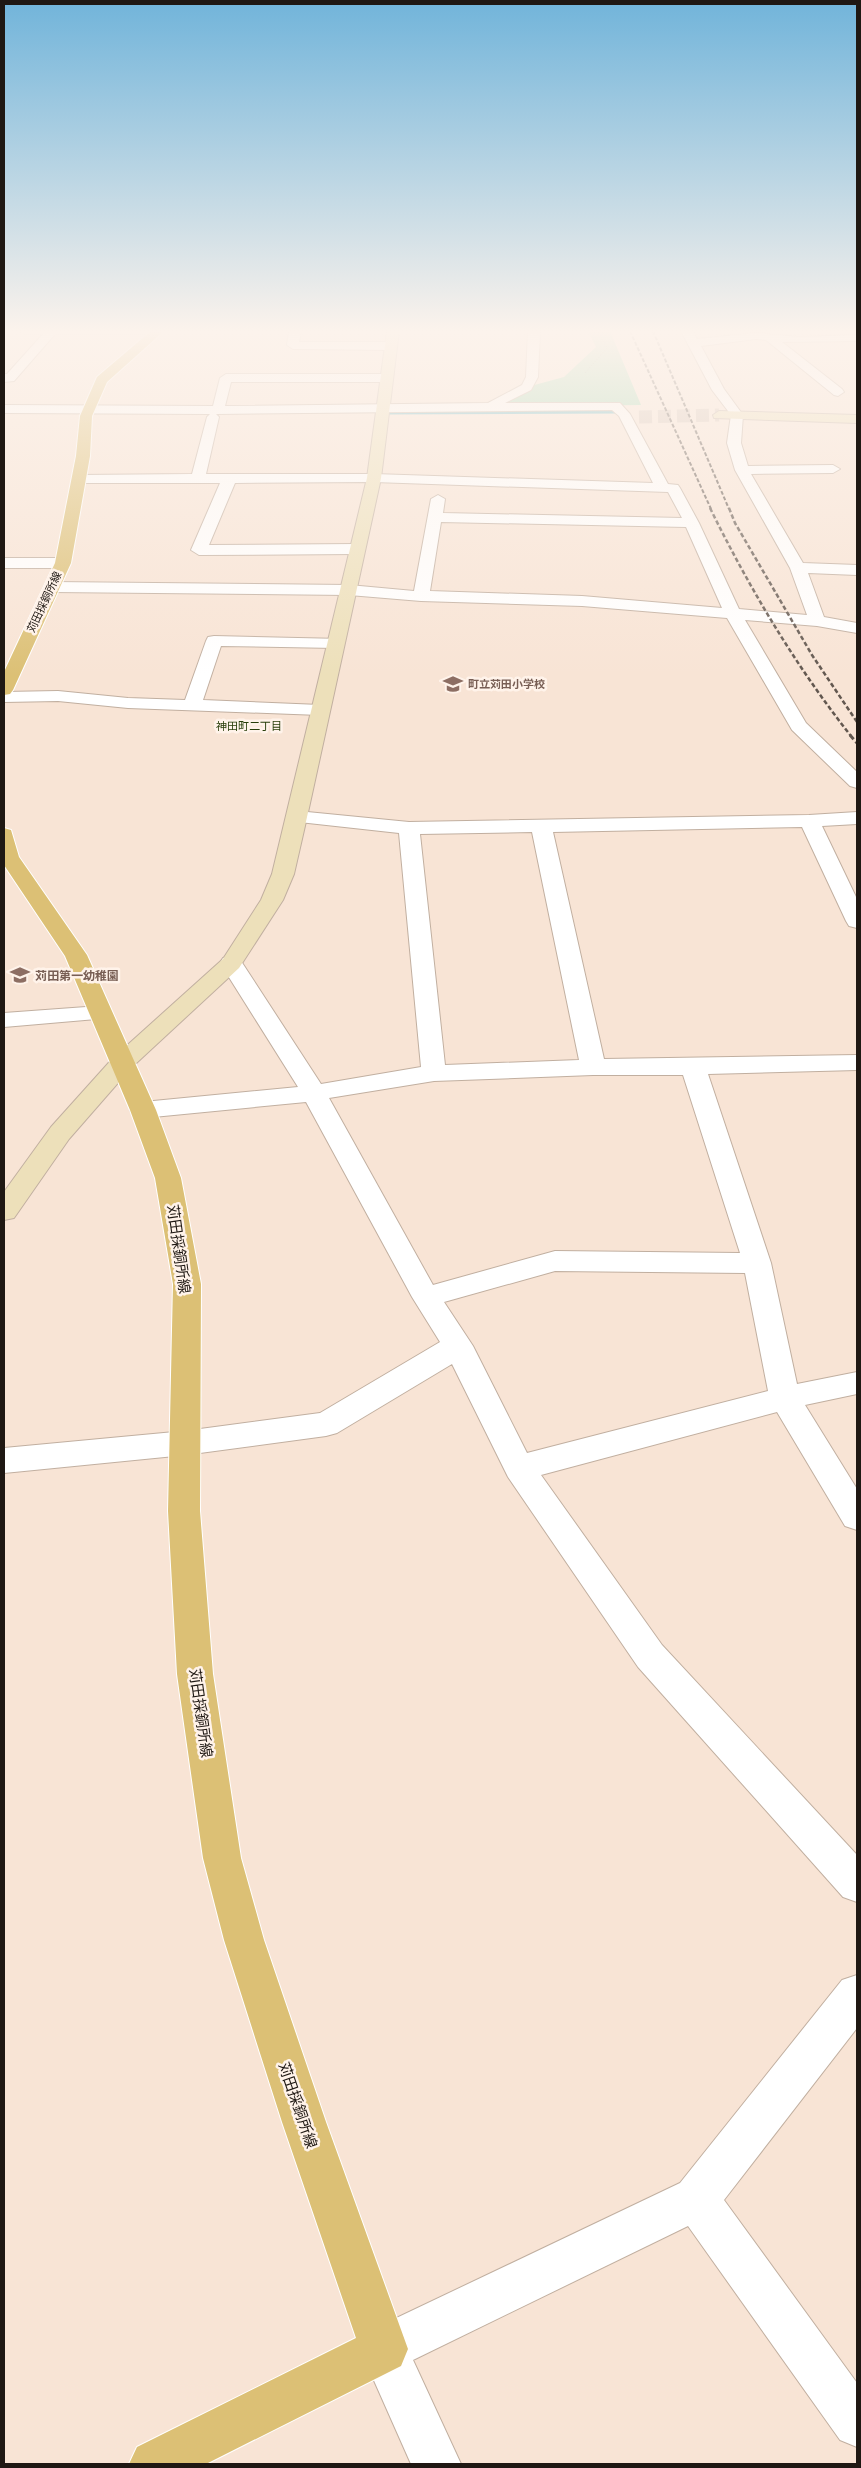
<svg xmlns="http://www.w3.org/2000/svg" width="861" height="2468" viewBox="0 0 861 2468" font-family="Montserrat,'Noto Sans JP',sans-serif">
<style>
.green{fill:#9dd8b3}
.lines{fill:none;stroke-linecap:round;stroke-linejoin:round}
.stream{stroke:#5eb5c5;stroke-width:5}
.street-tunnel{stroke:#d7c5b8;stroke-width:13;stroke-dasharray:13 6;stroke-linecap:butt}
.street-casing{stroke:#c1afa0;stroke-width:2}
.secondary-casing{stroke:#c1afa0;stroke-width:2}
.primary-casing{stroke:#fff;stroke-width:2}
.path{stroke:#877a70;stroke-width:1;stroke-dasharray:0.5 2;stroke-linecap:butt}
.street{fill:#fff;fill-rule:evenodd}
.secondary{fill:#ede0ba;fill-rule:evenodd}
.primary{fill:#dcc075;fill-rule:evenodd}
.rail-far2{stroke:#62574f;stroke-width:2;stroke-dasharray:4 2;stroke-linecap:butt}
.rail-far1{stroke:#62574f;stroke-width:2.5;stroke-dasharray:4.5 2.5;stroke-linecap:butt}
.rail{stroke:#62574f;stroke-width:3;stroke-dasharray:5.5 3;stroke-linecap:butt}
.labels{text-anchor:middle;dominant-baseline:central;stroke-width:5;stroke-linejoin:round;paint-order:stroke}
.far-street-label{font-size:11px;fill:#1f1813;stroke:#fff3ea}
.far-education-label{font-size:11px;font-weight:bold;fill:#785e54;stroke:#fff3ea;text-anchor:start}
.far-neighbourhood-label{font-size:11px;fill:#283e0a;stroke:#fff3ea}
.education-label{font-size:12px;font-weight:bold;fill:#785e54;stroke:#fff3ea;text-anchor:start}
.near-street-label{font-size:15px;fill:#1f1813;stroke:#fff3ea}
</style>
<rect width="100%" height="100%" fill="#f8e4d5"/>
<path class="green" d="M 588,331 L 610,331 L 641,405 L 488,407 L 527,387 L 564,377 L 596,347 Z"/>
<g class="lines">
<path class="stream" d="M 377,412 L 621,411"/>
<path class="street-tunnel" d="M 639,417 L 719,415"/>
<defs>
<path id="street" d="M 19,331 L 164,331 L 158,334 L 55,334 L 14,381 L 4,382 L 4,374 L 7,374 L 43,334 L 25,334 Z
M 289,331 L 301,331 L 299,342 L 391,342 L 397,346 L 391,350 L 293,349 L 287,345 Z
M 528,331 L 540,331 L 538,377 L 531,390 L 505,403 L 620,403 L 630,414 L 668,484 L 678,485 L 680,488 L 699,523 L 739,609 L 807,615 L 790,568 L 735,470 L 727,443 L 731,415 L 712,390 L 681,331 L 693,331 L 697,339 L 756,333 L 799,337 L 857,335 L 857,341 L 782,342 L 842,389 L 844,392 L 838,396 L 834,395 L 766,340 L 756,339 L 701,346 L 724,389 L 743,415 L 741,443 L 748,466 L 833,465 L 840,469 L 833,473 L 751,474 L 803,563 L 857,565 L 857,575 L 808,573 L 824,617 L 857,623 L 857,633 L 817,626 L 745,620 L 806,723 L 857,772 L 857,788 L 850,786 L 792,730 L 727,618 L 582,606 L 421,601 L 349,595 L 53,592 L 45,587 L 53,582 L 349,585 L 414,591 L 431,499 L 438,495 L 445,499 L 443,513 L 682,518 L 668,492 L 374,482 L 235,483 L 209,545 L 357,544 L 365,549 L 357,554 L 199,555 L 191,550 L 220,483 L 79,483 L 72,479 L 79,475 L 192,474 L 207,417 L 210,414 L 4,413 L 4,405 L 213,406 L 220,378 L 226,374 L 387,374 L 393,378 L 387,382 L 231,382 L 225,406 L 488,403 L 522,385 L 526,377 ZM 612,410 L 619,416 L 653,483 L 374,474 L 206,474 L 219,417 L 216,414 ZM 441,522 L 686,527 L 722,608 L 582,596 L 430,591 Z
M 4,558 L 63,558 L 71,563 L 63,568 L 4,568 Z
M 214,636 L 342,639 L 344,643 L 342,647 L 336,648 L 221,646 L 203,700 L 320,705 L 326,706 L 329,710 L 326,714 L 320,715 L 128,708 L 58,701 L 4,702 L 4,692 L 58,691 L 128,698 L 185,700 L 206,641 L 208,637 Z
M 297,811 L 409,822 L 809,815 L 857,812 L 857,824 L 822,826 L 857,899 L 857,928 L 849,926 L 846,921 L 802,827 L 553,832 L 604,1059 L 857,1055 L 857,1070 L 708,1074 L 771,1263 L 797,1384 L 857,1372 L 857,1394 L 805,1405 L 857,1489 L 857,1530 L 845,1526 L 777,1412 L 541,1475 L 662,1645 L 857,1855 L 857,1902 L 843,1897 L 638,1667 L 508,1477 L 452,1364 L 337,1433 L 326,1436 L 185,1455 L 4,1473 L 4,1448 L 185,1431 L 320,1413 L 440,1342 L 412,1297 L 306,1102 L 143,1118 L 134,1116 L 130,1110 L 134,1104 L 143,1102 L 298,1087 L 220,963 L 223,958 L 231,956 L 239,958 L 321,1084 L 421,1067 L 399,833 L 290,821 L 287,817 L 290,813 ZM 532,832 L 579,1060 L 445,1065 L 420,834 ZM 593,1075 L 683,1075 L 740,1253 L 555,1251 L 433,1285 L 329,1098 L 434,1081 ZM 555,1271 L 745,1273 L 768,1391 L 527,1453 L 473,1346 L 444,1302 Z
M 100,1006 L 108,1008 L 112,1013 L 108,1018 L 4,1027 L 4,1013 Z
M 857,1975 L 857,2028 L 724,2200 L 857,2383 L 857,2447 L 840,2440 L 688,2226 L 413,2360 L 461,2464 L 411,2464 L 360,2349 L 367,2332 L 680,2183 L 842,1980 Z"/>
<path id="secondary" d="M 387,331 L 399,331 L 381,478 L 307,817 L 294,874 L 283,900 L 239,968 L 131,1068 L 69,1139 L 14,1218 L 4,1220 L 4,1192 L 51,1127 L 113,1058 L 223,959 L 261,900 L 272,874 L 367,478 Z
M 719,411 L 857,415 L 857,423 L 714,418 L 713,415 Z"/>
<path id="primary" d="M 151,331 L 164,331 L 107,382 L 92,416 L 90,456 L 71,563 L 13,690 L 10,694 L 4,695 L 4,672 L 55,563 L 76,456 L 80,416 L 97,377 Z
M 4,828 L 11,830 L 19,857 L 87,955 L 156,1110 L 181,1178 L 201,1284 L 200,1511 L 213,1674 L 241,1858 L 264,1940 L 326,2122 L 408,2349 L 401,2366 L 206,2464 L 129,2464 L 137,2447 L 356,2338 L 282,2122 L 224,1940 L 203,1858 L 177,1674 L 168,1511 L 173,1284 L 155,1178 L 130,1110 L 65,956 L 4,865 Z"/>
</defs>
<use href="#street" class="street-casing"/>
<use href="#secondary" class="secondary-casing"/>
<use href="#primary" class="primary-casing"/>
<path class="path" d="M 585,373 L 607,348 L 598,331"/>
<use href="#street" class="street"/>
<use href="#secondary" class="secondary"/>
<use href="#primary" class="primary"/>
<path class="rail-far2" d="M 630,331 L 711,509
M 653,331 L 729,509"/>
<path class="rail-far1" d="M 710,508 C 750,589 795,665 851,736
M 729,508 L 735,523 L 812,655 L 857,722"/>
<path class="rail" d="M 850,735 L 857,743"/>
</g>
<linearGradient id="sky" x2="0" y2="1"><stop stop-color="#71b4da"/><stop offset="0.49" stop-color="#fcf3ec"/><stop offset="1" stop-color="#fcf3ec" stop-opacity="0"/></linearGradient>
<rect width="861" height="676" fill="url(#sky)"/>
<defs>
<symbol id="school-bare" viewBox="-9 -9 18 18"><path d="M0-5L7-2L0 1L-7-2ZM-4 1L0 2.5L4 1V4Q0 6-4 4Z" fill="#8d6e63" stroke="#fff3ea" stroke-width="2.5" paint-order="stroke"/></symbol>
</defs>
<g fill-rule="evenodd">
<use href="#school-bare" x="439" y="670" width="28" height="28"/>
<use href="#school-bare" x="6" y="961" width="28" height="28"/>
</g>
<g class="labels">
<g class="far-street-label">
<text transform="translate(44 602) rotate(-65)">苅田採銅所線</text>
</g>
<g class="far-education-label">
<text x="468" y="684">町立苅田小学校</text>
</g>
<g class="far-neighbourhood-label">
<text x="249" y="726">神田町二丁目</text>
</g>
<g class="education-label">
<text x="35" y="975">苅田第一幼稚園</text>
</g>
<g class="near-street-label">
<text transform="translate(179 1249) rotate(82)">苅田採銅所線</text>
<text transform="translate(201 1713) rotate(82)">苅田採銅所線</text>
<text transform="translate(298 2105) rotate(71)">苅田採銅所線</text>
</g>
</g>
<rect width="861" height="2468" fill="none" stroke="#1f1813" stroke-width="10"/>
</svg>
